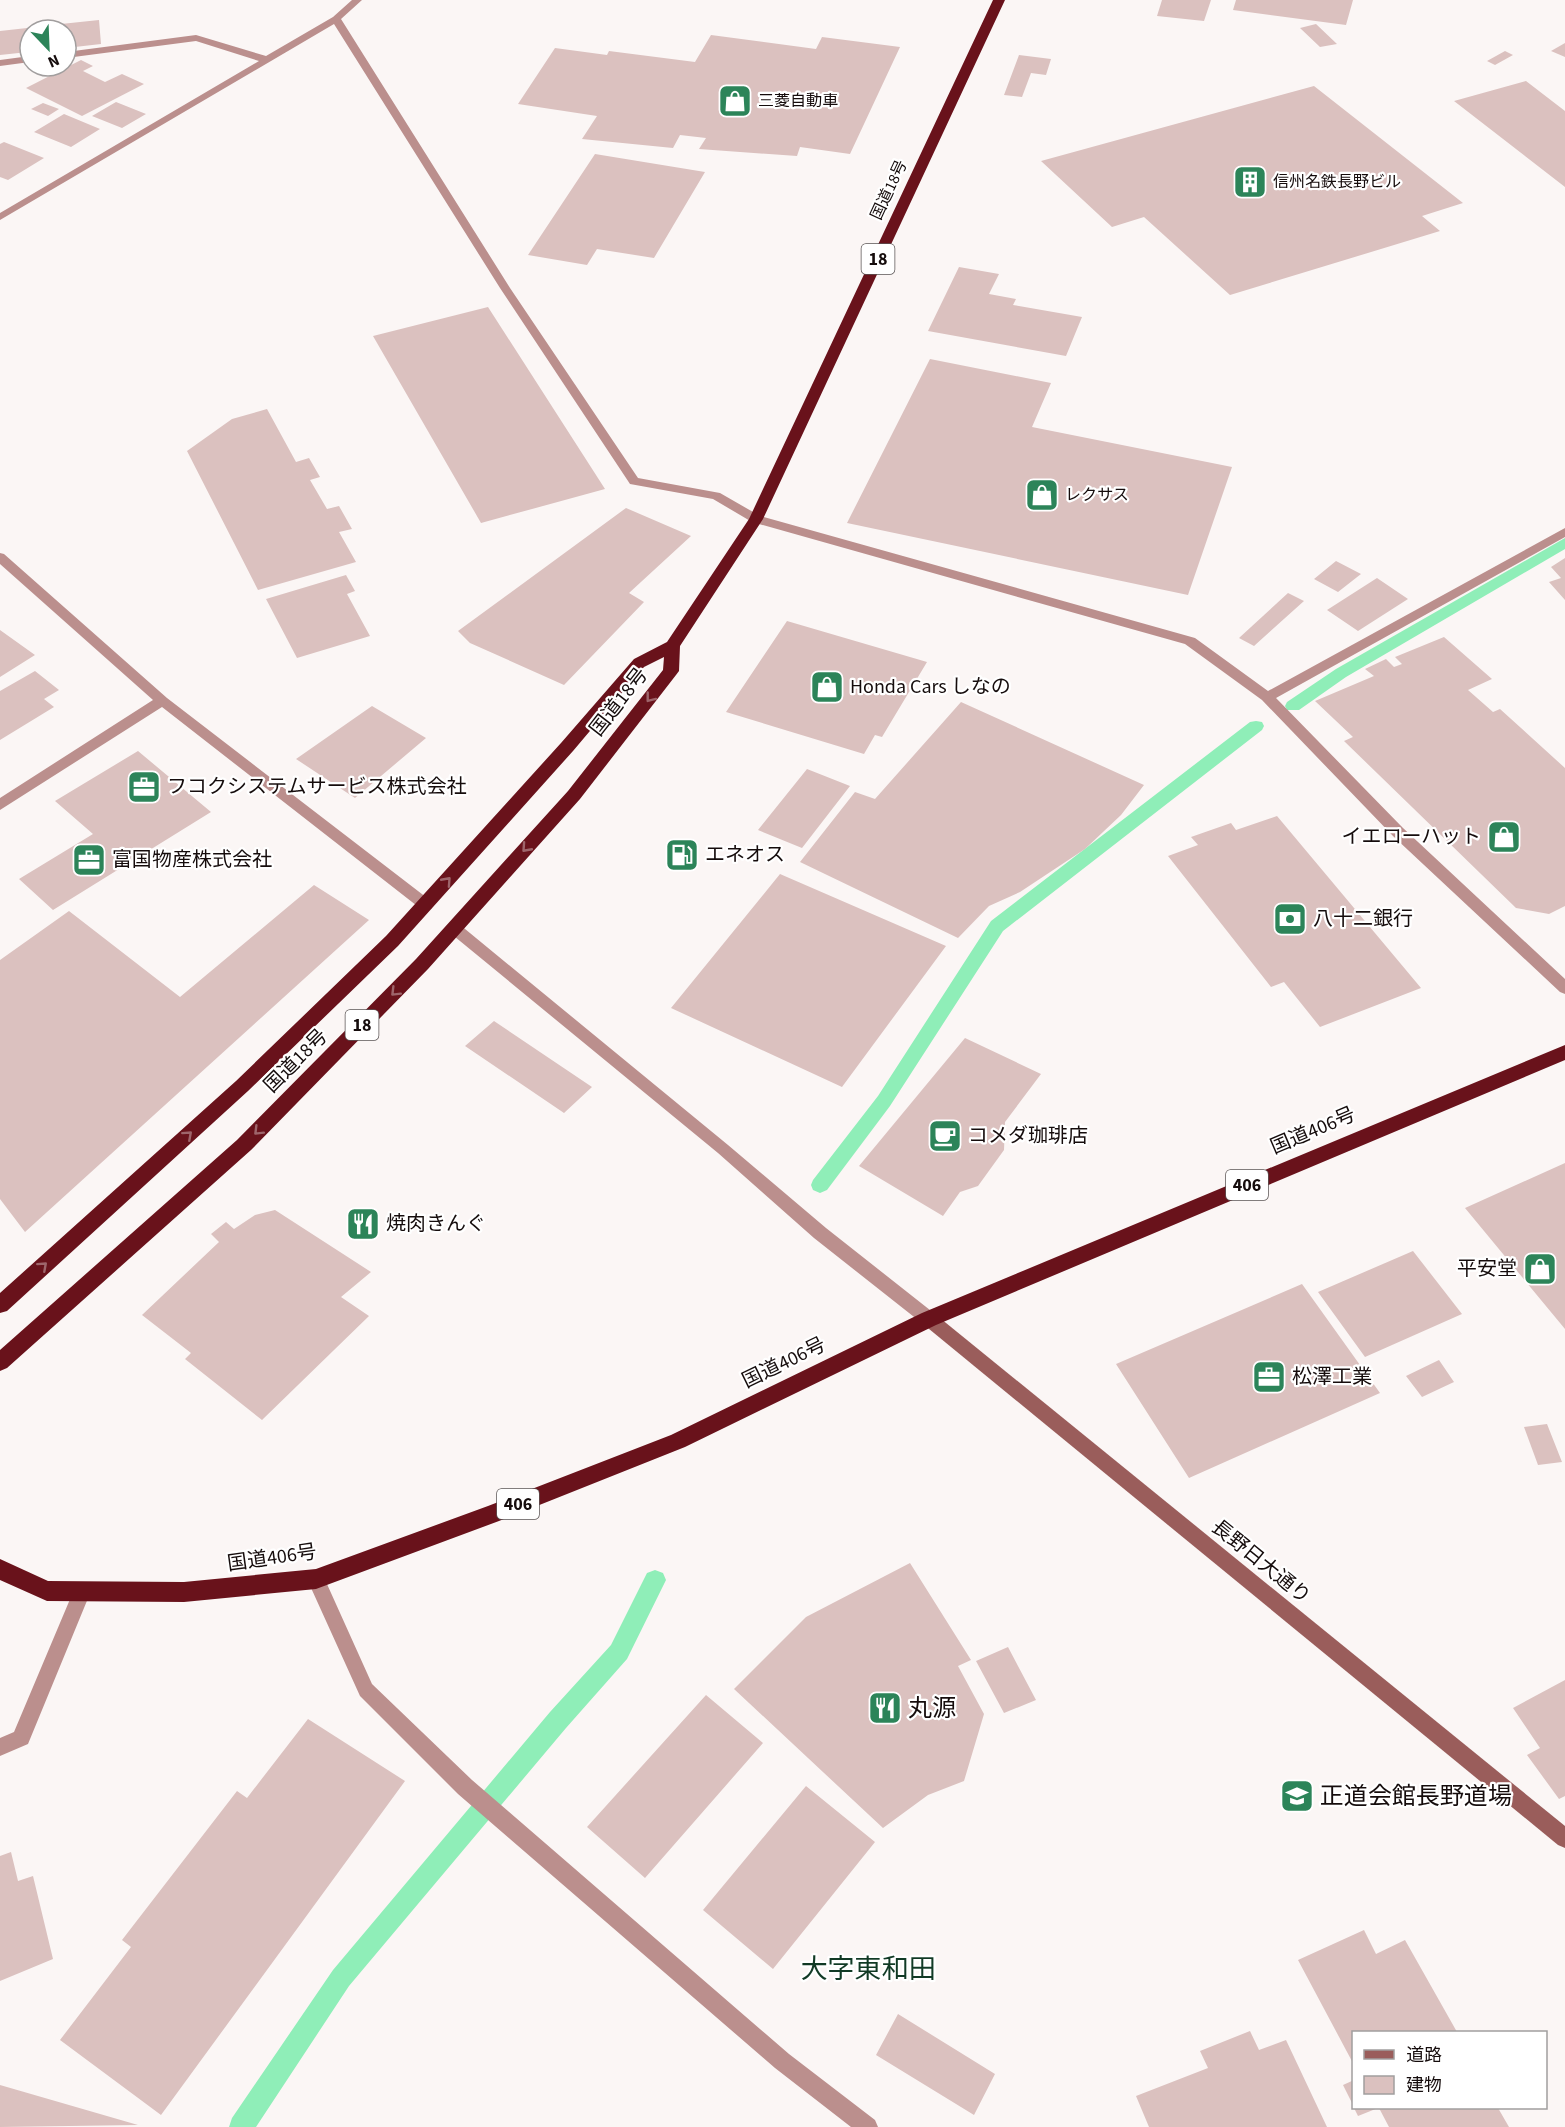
<svg xmlns="http://www.w3.org/2000/svg" width="1565" height="2127" viewBox="0 0 1565 2127" font-family="'Source Sans 3','Noto Sans JP',sans-serif">
<style>
.lines{fill:none;stroke-linecap:round;stroke-linejoin:round}
.stream{fill:#8feeb8;fill-rule:evenodd}
.building{fill:#dbc1bf}
.lane{fill:#bb8f8d;fill-rule:evenodd}
.street{fill:#bb8f8d;fill-rule:evenodd}
.secondary{fill:#9a5d5b;fill-rule:evenodd}
.highway{fill:#69121b;fill-rule:evenodd}
.oneway{stroke:#9e656b}
.labels{text-anchor:middle;dominant-baseline:central;stroke-width:4.5;stroke-linejoin:round;paint-order:stroke}
.far-poi-label{font-size:16px;fill:#150c0c;stroke:#fff;text-anchor:start}
.far-street-label{font-size:16px;fill:#150c0c;stroke:#fff}
.shield{fill:#fff;stroke:#5b5555;stroke-width:1.5}
.shield-label{font-size:18px;font-weight:bold;fill:#150c0c}
.poi-label{font-size:20px;fill:#150c0c;stroke:#fff;text-anchor:start}
.street-label{font-size:20px;fill:#150c0c;stroke:#fff}
.near-poi-label{font-size:24px;fill:#150c0c;stroke:#fff;text-anchor:start}
.near-quarter-label{font-size:27px;fill:#113a25;stroke:#fff}
</style>
<rect width="100%" height="100%" fill="#fbf6f5"/>
<g class="lines">
<path class="stream" d="M 1565,538 L 1565,549 L 1346,677 L 1299,710 L 1287,710 L 1285,706 L 1287,702 L 1336,669 Z
M 1256,721 L 1262,722 L 1264,726 L 1262,730 L 1003,931 L 890,1106 L 827,1190 L 820,1193 L 813,1190 L 811,1185 L 813,1180 L 878,1096 L 991,921 L 1250,722 Z
M 655,1570 L 663,1573 L 666,1580 L 627,1659 L 566,1728 L 349,1986 L 256,2127 L 229,2127 L 232,2118 L 333,1970 L 550,1712 L 611,1645 L 647,1573 Z"/>
</g>
<path class="building" d="M 1162,0 L 1211,0 L 1204,21 L 1157,16 Z
M 1236,0 L 1353,0 L 1346,25 L 1233,10 Z
M 99,20 L 101,44 L 66,48 L 66,30 L 42,30 L 42,26 Z
M 1316,24 L 1337,44 L 1320,47 L 1300,28 Z
M 27,28 L 28,52 L 0,55 L 0,31 Z
M 711,35 L 816,49 L 822,37 L 900,47 L 850,154 L 800,147 L 797,156 L 699,149 L 706,138 L 680,135 L 673,148 L 582,139 L 597,116 L 518,104 L 555,48 L 607,55 L 609,51 L 695,62 Z
M 1565,43 L 1565,57 L 1551,51 Z
M 1505,51 L 1513,55 L 1495,65 L 1487,61 Z
M 1019,55 L 1051,59 L 1046,75 L 1031,73 L 1022,97 L 1004,95 Z
M 81,60 L 93,66 L 83,71 L 105,82 L 122,74 L 144,84 L 82,116 L 26,88 Z
M 1526,81 L 1565,111 L 1565,187 L 1454,101 Z
M 1314,86 L 1463,203 L 1422,216 L 1440,231 L 1230,295 L 1144,217 L 1112,227 L 1041,161 Z
M 116,102 L 146,114 L 122,128 L 92,116 Z
M 43,103 L 59,109 L 48,116 L 31,109 Z
M 64,114 L 100,129 L 71,147 L 34,132 Z
M 4,142 L 44,158 L 8,180 L 0,177 L 0,144 Z
M 595,154 L 705,172 L 654,258 L 597,249 L 587,265 L 528,255 Z
M 959,267 L 999,274 L 989,294 L 1016,299 L 1013,305 L 1082,317 L 1066,356 L 928,331 Z
M 488,307 L 605,489 L 481,523 L 373,336 Z
M 930,359 L 1051,383 L 1032,427 L 1232,467 L 1188,595 L 847,523 Z
M 267,409 L 296,462 L 309,458 L 320,477 L 310,480 L 327,509 L 339,506 L 352,529 L 339,532 L 356,562 L 258,590 L 187,451 L 232,419 Z
M 626,508 L 691,536 L 629,593 L 644,602 L 564,685 L 470,643 L 458,631 Z
M 1565,558 L 1565,600 L 1549,582 L 1561,578 L 1551,567 Z
M 1336,561 L 1361,574 L 1338,592 L 1314,579 Z
M 346,575 L 355,591 L 347,594 L 370,636 L 297,658 L 266,599 Z
M 1377,578 L 1408,599 L 1358,631 L 1327,610 Z
M 1288,593 L 1304,601 L 1254,646 L 1239,638 Z
M 787,621 L 927,662 L 882,737 L 875,735 L 864,754 L 726,712 Z
M 0,630 L 35,655 L 0,677 Z
M 1444,637 L 1492,679 L 1468,690 L 1493,712 L 1500,709 L 1565,768 L 1565,906 L 1549,914 L 1516,908 L 1344,741 L 1353,737 L 1315,701 L 1374,676 L 1365,669 L 1386,659 L 1394,667 L 1402,664 L 1395,657 Z
M 35,671 L 59,690 L 44,699 L 54,707 L 0,740 L 0,691 Z
M 961,702 L 1144,785 L 1121,815 L 1085,849 L 1020,892 L 989,906 L 958,938 L 800,862 L 855,792 L 875,799 Z
M 372,706 L 426,738 L 355,798 L 296,759 Z
M 138,751 L 211,812 L 53,910 L 19,879 L 93,834 L 55,801 Z
M 807,769 L 850,786 L 802,848 L 758,830 Z
M 1277,816 L 1421,988 L 1320,1027 L 1284,982 L 1271,987 L 1168,856 L 1198,845 L 1191,837 L 1231,823 L 1236,830 Z
M 780,874 L 946,946 L 842,1087 L 671,1008 Z
M 314,885 L 369,920 L 25,1232 L 0,1199 L 0,960 L 69,911 L 180,997 Z
M 494,1021 L 592,1087 L 564,1113 L 465,1046 Z
M 965,1038 L 1041,1074 L 1005,1122 L 1004,1150 L 978,1186 L 960,1192 L 943,1216 L 859,1166 Z
M 1565,1163 L 1565,1329 L 1465,1208 Z
M 275,1210 L 371,1272 L 341,1297 L 369,1316 L 262,1420 L 185,1359 L 191,1353 L 142,1315 L 219,1242 L 211,1234 L 226,1222 L 234,1229 L 255,1215 Z
M 1413,1251 L 1462,1314 L 1365,1357 L 1318,1292 Z
M 1302,1284 L 1380,1393 L 1189,1478 L 1116,1364 Z
M 1439,1360 L 1454,1382 L 1422,1397 L 1406,1376 Z
M 1547,1424 L 1562,1462 L 1538,1465 L 1524,1427 Z
M 910,1563 L 971,1660 L 958,1666 L 984,1714 L 964,1781 L 928,1795 L 883,1828 L 734,1689 L 806,1617 Z
M 1008,1647 L 1036,1700 L 1004,1713 L 976,1661 Z
M 1565,1680 L 1565,1796 L 1559,1799 L 1527,1755 L 1540,1748 L 1513,1708 Z
M 706,1695 L 763,1743 L 645,1878 L 587,1827 Z
M 308,1719 L 405,1781 L 161,2115 L 60,2040 L 131,1947 L 122,1940 L 237,1791 L 247,1798 Z
M 806,1786 L 875,1842 L 773,1969 L 703,1910 Z
M 11,1852 L 18,1881 L 33,1876 L 53,1959 L 0,1981 L 0,1856 Z
M 1364,1930 L 1376,1954 L 1405,1940 L 1457,2032 L 1354,2032 L 1354,2065 L 1298,1960 Z
M 898,2014 L 995,2074 L 974,2115 L 876,2055 Z
M 1250,2031 L 1259,2050 L 1286,2040 L 1327,2127 L 1149,2127 L 1136,2096 L 1208,2068 L 1200,2051 Z
M 1354,2080 L 1354,2107 L 1343,2085 Z
M 0,2085 L 138,2125 L 0,2127 Z
M 1354,2108 L 1378,2108 L 1358,2116 Z
M 1379,2108 L 1498,2108 L 1509,2127 L 1389,2127 Z"/>
<g class="lines">
<path class="lane" d="M 316,1571 L 322,1573 L 372,1684 L 472,1780 L 789,2054 L 875,2120 L 878,2127 L 851,2127 L 775,2068 L 458,1794 L 360,1696 L 307,1579 L 310,1573 Z"/>
<path class="street" d="M 352,0 L 362,0 L 341,19 L 510,288 L 638,478 L 720,493 L 760,516 L 1195,638 L 1268,691 L 1565,528 L 1565,537 L 1276,698 L 1403,828 L 1565,979 L 1565,994 L 1560,992 L 1393,836 L 1262,700 L 1185,644 L 752,522 L 713,499 L 630,484 L 500,288 L 334,24 L 0,220 L 0,213 L 259,61 L 196,41 L 66,58 L 66,52 L 196,35 L 266,56 L 333,17 Z
M 30,56 L 30,62 L 0,66 L 0,60 Z
M 0,553 L 4,554 L 167,698 L 431,901 L 433,905 L 431,909 L 421,909 L 162,707 L 0,810 L 0,798 L 153,700 L 0,564 Z
M 454,923 L 459,924 L 728,1145 L 826,1228 L 935,1314 L 937,1319 L 935,1324 L 929,1326 L 923,1324 L 814,1238 L 718,1153 L 449,932 L 447,928 Z
M 82,1583 L 88,1585 L 91,1591 L 28,1744 L 0,1756 L 0,1738 L 14,1732 L 76,1585 Z"/>
<path class="secondary" d="M 929,1312 L 935,1314 L 1565,1826 L 1565,1848 L 1558,1845 L 923,1324 L 921,1319 L 923,1314 Z"/>
<path class="highway" d="M 993,0 L 1005,0 L 763,519 L 680,646 L 679,671 L 676,675 L 580,799 L 428,969 L 251,1150 L 7,1368 L 0,1371 L 0,1350 L 237,1140 L 416,959 L 568,791 L 663,670 L 664,657 L 644,667 L 573,751 L 398,946 L 248,1091 L 7,1311 L 0,1313 L 0,1293 L 236,1081 L 386,936 L 561,743 L 634,659 L 667,642 L 749,519 Z
M 1565,1045 L 1565,1060 L 936,1325 L 685,1447 L 499,1521 L 316,1589 L 184,1602 L 47,1601 L 0,1580 L 0,1559 L 48,1581 L 184,1582 L 316,1569 L 488,1506 L 671,1435 L 922,1313 Z"/>
</g>
<defs><path id="oneway-chevron" d="M-2-3.5L2.5 0L-2 3.5" fill="none" stroke-width="1.6" stroke-linecap="round" stroke-linejoin="round" transform="scale(1.5)"/></defs>
<g class="oneway">
<use href="#oneway-chevron" transform="translate(650 698) rotate(128)"/>
<use href="#oneway-chevron" transform="translate(526 848) rotate(132)"/>
<use href="#oneway-chevron" transform="translate(447 881) rotate(-48)"/>
<use href="#oneway-chevron" transform="translate(395 992) rotate(135)"/>
<use href="#oneway-chevron" transform="translate(258 1131) rotate(135)"/>
<use href="#oneway-chevron" transform="translate(188 1135) rotate(-42)"/>
<use href="#oneway-chevron" transform="translate(43 1266) rotate(-42)"/>
</g>
<defs>
<symbol id="shop-square" viewBox="-11 -11 22 22"><rect x="-9" y="-9" width="18" height="18" rx="4" fill="#2c8459" stroke="#fff"/><path d="M-5-2.5h2.3a2.7 3.5 0 0 1 5.4 0H5L5.5 6h-11ZM-1.5-2.5h3a1.5 2.3 0 0 0-3 0Z" fill="#fff"/></symbol>
<symbol id="building-square" viewBox="-11 -11 22 22"><rect x="-9" y="-9" width="18" height="18" rx="4" fill="#2c8459" stroke="#fff"/><path d="M-4-6H4V6H1V3H-1V6H-4ZM-2.5-4.3h1.7v1.8h-1.7ZM.8-4.3h1.7v1.8H.8ZM-2.5-1h1.7V.8h-1.7ZM.8-1h1.7V.8H.8Z" fill="#fff"/></symbol>
<symbol id="office-square" viewBox="-11 -11 22 22"><rect x="-9" y="-9" width="18" height="18" rx="4" fill="#2c8459" stroke="#fff"/><path d="M-6-3h4V-5.5h4V-3h4V5H-6ZM-1-4.5V-3h2v-1.5ZM-6 0V1H6V0Z" fill="#fff"/></symbol>
<symbol id="fuel-square" viewBox="-11 -11 22 22"><rect x="-9" y="-9" width="18" height="18" rx="4" fill="#2c8459" stroke="#fff"/><path d="M-5.5-6h7V0h2V4h1.3V-2.5L3-4.5l.8-.8L6-3V5H2.5V1h-1V6h-7ZM-4.2-4.7v3.2H.2V-4.7Z" fill="#fff"/></symbol>
<symbol id="bank-square" viewBox="-11 -11 22 22"><rect x="-9" y="-9" width="18" height="18" rx="4" fill="#2c8459" stroke="#fff"/><path d="M-6-4H6V4H-6ZM0-2.3a2.3 2.3 0 1 0 0 4.6a2.3 2.3 0 1 0 0-4.6Z" fill="#fff"/></symbol>
<symbol id="cafe-square" viewBox="-11 -11 22 22"><rect x="-9" y="-9" width="18" height="18" rx="4" fill="#2c8459" stroke="#fff"/><path d="M-5.5-4.5H6V0H3Q3 3.5 0 3.5H-2.5Q-5.5 3.5-5.5 0ZM3-3.2v2h1.7v-2ZM-6 4.5H4V6H-6Z" fill="#fff"/></symbol>
<symbol id="restaurant-square" viewBox="-11 -11 22 22"><rect x="-9" y="-9" width="18" height="18" rx="4" fill="#2c8459" stroke="#fff"/><path d="M-5-6h1v4h1v-4h1v4h1v-4h1v5L-1.5 .5V6h-2V.5L-5-1ZM5-6V6H3V1.5H1.5Q1.5-4 5-6Z" fill="#fff"/></symbol>
<symbol id="school-square" viewBox="-11 -11 22 22"><rect x="-9" y="-9" width="18" height="18" rx="4" fill="#2c8459" stroke="#fff"/><path d="M0-5L7-2L0 1L-7-2ZM-4 1L0 2.5L4 1V4Q0 6-4 4Z" fill="#fff"/></symbol>
</defs>
<g fill-rule="evenodd">
<use href="#shop-square" x="716" y="82" width="38" height="38"/>
<use href="#building-square" x="1231" y="163" width="38" height="38"/>
<use href="#shop-square" x="1023" y="476" width="38" height="38"/>
<use href="#shop-square" x="808" y="668" width="38" height="38"/>
<use href="#office-square" x="125" y="768" width="38" height="38"/>
<use href="#shop-square" x="1485" y="818" width="38" height="38"/>
<use href="#fuel-square" x="663" y="836" width="38" height="38"/>
<use href="#office-square" x="70" y="841" width="38" height="38"/>
<use href="#bank-square" x="1271" y="900" width="38" height="38"/>
<use href="#cafe-square" x="926" y="1117" width="38" height="38"/>
<use href="#restaurant-square" x="344" y="1205" width="38" height="38"/>
<use href="#shop-square" x="1521" y="1250" width="38" height="38"/>
<use href="#office-square" x="1250" y="1358" width="38" height="38"/>
<use href="#restaurant-square" x="866" y="1689" width="38" height="38"/>
<use href="#school-square" x="1278" y="1777" width="38" height="38"/>
</g>
<g class="labels">
<g class="far-poi-label">
<text x="758" y="101">三菱自動車</text>
<text x="1273" y="182">信州名鉄長野ビル</text>
<text x="1065" y="495">レクサス</text>
</g>
<g class="far-street-label">
<text transform="translate(889 190) rotate(-65)">国道18号</text>
</g>
<g class="shield">
<rect x="861.5" y="244" width="33" height="30" rx="4.5"/>
<rect x="345.5" y="1010" width="33" height="30" rx="4.5"/>
<rect x="1226" y="1170" width="42" height="30" rx="4.5"/>
<rect x="497" y="1489" width="42" height="30" rx="4.5"/>
</g>
<g class="shield-label">
<text x="878" y="259">18</text>
<text x="362" y="1025">18</text>
<text x="1247" y="1185">406</text>
<text x="518" y="1504">406</text>
</g>
<g class="poi-label">
<text x="850" y="687">Honda Cars しなの</text>
<text x="167" y="787">フコクシステムサービス株式会社</text>
<text x="1481" y="837" text-anchor="end">イエローハット</text>
<text x="705" y="855">エネオス</text>
<text x="112" y="860">富国物産株式会社</text>
<text x="1313" y="919">八十二銀行</text>
<text x="968" y="1136">コメダ珈琲店</text>
<text x="386" y="1224">焼肉きんぐ</text>
<text x="1517" y="1269" text-anchor="end">平安堂</text>
<text x="1292" y="1377">松澤工業</text>
</g>
<g class="street-label">
<text transform="translate(619 702) rotate(-52)">国道18号</text>
<text transform="translate(296 1061) rotate(-45)">国道18号</text>
<text transform="translate(1313 1131) rotate(-23)">国道406号</text>
<text transform="translate(784 1363) rotate(-26)">国道406号</text>
<text transform="translate(272 1558) rotate(-8)">国道406号</text>
<text transform="translate(1261 1562) rotate(39)">長野日大通り</text>
</g>
<g class="near-poi-label">
<text x="908" y="1708">丸源</text>
<text x="1320" y="1796">正道会館長野道場</text>
</g>
<g class="near-quarter-label">
<text x="868" y="1969">大字東和田</text>
</g>
</g>
<rect x="1352" y="2031" width="195" height="78" fill="#ffffff" stroke="#a19e9e" stroke-width="1.5"/>
<rect x="1364" y="2050" width="30" height="9" fill="#9a5d5b" stroke="#a19e9e" stroke-width="1.5"/>
<text x="1406" y="2061" font-size="18" fill="#150c0c">道路</text>
<rect x="1364" y="2076" width="30" height="18" fill="#dbc1bf" stroke="#a19e9e" stroke-width="1.5"/>
<text x="1406" y="2091" font-size="18" fill="#150c0c">建物</text>
<g transform="translate(48 48) rotate(157)"><circle r="28" fill="#ffffff" stroke="#a19e9e" stroke-width="1.5"/>
<path d="M0-4.5L10 22L0 15L-10 22Z" fill="#2c8459"/>
<text y="-9" font-size="16" font-weight="bold" text-anchor="middle" fill="#150c0c">N</text>
</g>
</svg>
